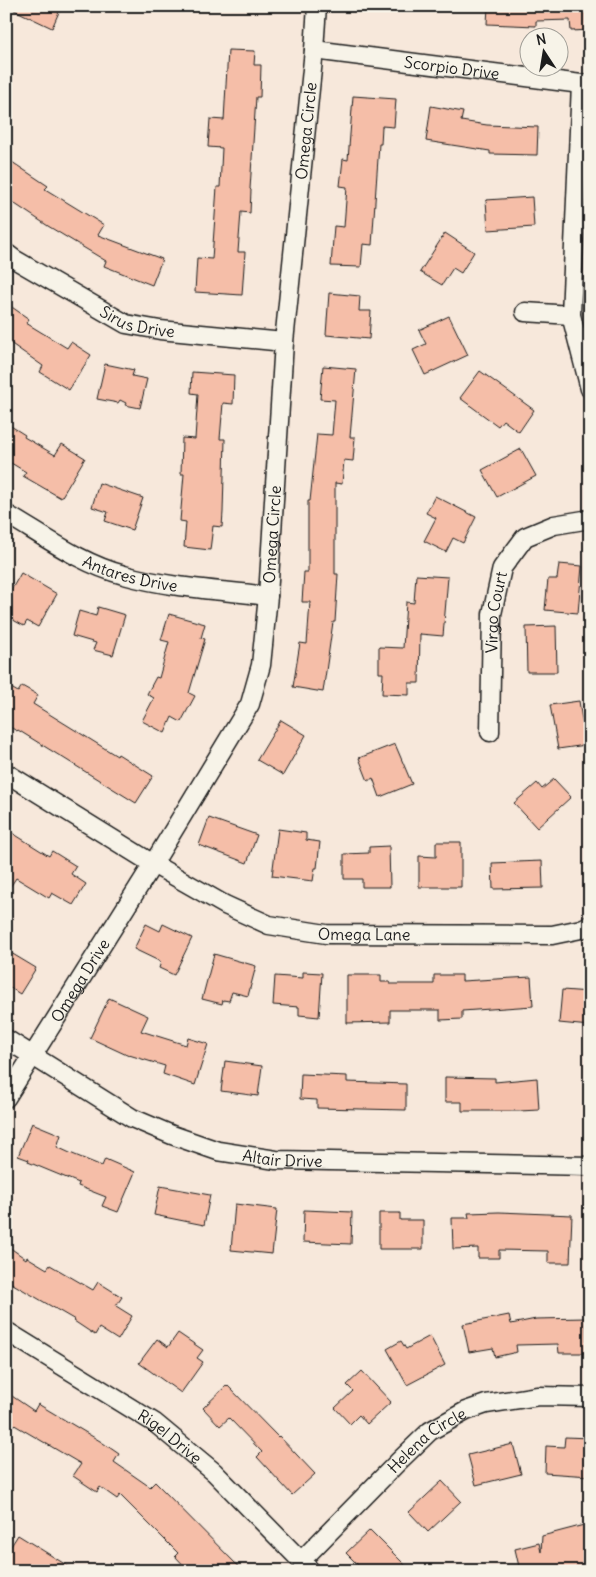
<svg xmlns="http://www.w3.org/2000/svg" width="596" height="1577" viewBox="0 0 596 1577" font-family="Delius,sans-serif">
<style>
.building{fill:#f5bea8;stroke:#1c1c1c}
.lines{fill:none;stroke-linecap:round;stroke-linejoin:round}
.street-casing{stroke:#1c1c1c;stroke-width:21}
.street{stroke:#f7f3e8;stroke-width:18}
.labels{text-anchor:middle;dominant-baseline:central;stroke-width:4;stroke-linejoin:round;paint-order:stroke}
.street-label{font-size:16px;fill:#1c1c1c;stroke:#f7f3e8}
</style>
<rect width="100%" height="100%" fill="#f7e8db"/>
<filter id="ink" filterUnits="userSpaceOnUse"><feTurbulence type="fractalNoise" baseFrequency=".02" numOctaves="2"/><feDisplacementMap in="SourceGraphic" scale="10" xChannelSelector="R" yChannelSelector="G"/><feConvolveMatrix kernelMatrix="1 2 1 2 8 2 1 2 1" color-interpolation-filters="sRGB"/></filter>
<g filter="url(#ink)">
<path class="building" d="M 6,6 L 47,6 L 59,12 L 52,28 Z
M 488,6 L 590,6 L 590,30 L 571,31 L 570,20 L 536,21 L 536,26 L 487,24 Z
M 228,50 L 255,51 L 254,65 L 261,65 L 260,97 L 256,97 L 250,189 L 251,190 L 250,213 L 241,212 L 238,252 L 245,252 L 242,295 L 195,292 L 197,258 L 212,259 L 217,187 L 220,187 L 222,148 L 208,147 L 210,119 L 224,120 Z
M 353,96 L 396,99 L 394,127 L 382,126 L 381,144 L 379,144 L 372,245 L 363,244 L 361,267 L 331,266 L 334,226 L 344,227 L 347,187 L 340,186 L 343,159 L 348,160 Z
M 431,106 L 463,112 L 461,121 L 487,125 L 538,127 L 537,155 L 490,154 L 490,151 L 426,141 Z
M 6,158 L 48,186 L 45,189 L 104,225 L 98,235 L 162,259 L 152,285 L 104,266 L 106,261 L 48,226 L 6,198 Z
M 532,197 L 534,227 L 488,230 L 486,200 Z
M 445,233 L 474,252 L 461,273 L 453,268 L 442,285 L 420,272 Z
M 329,293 L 360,296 L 359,311 L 371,311 L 369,339 L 326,335 Z
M 6,303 L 29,319 L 26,323 L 67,348 L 71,342 L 91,355 L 69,390 L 40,372 L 43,366 L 6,340 Z
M 449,316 L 468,355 L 425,375 L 413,350 L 426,344 L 419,330 Z
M 105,364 L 134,370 L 132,376 L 147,379 L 140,408 L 125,405 L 126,403 L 120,400 L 118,403 L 97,399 Z
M 323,366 L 356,369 L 350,437 L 355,437 L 353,461 L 344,460 L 342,484 L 335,483 L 335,574 L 338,574 L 335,622 L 333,622 L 323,692 L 293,687 L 300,643 L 307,644 L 310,602 L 302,602 L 304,572 L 308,572 L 308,501 L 310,501 L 317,434 L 332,435 L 335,400 L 320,399 Z
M 480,371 L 534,410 L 519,432 L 503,420 L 498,426 L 460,398 Z
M 192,372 L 234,375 L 233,404 L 223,403 L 220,439 L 225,439 L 223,512 L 222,527 L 213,526 L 210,550 L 184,547 L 186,522 L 180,521 L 184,474 L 181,474 L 182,438 L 195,439 L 198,394 L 191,393 Z
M 6,423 L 25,435 L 24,437 L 55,455 L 62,444 L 85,458 L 61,498 L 23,476 L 26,472 L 6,460 Z
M 521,449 L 536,476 L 497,497 L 482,470 Z
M 99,483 L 143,498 L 132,530 L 105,521 L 108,512 L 92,507 Z
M 435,496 L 476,517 L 463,543 L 453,538 L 446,552 L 424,541 L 436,518 L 426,513 Z
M 559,564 L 582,566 L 578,613 L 545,610 L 548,579 L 557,579 Z
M 21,573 L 57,594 L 38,627 L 27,621 L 24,626 L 6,616 L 6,599 Z
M 416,575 L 448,577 L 443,636 L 420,634 L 419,683 L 409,683 L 409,695 L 382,694 L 383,673 L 379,673 L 379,647 L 403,648 L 406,602 L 414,603 Z
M 98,607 L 125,615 L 113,655 L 93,650 L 96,643 L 72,636 L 79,611 L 96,616 Z
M 169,614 L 205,624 L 201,638 L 205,639 L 189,693 L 195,696 L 181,722 L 172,717 L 165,733 L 142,721 L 154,698 L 147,694 L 156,677 L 159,678 L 169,642 L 161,640 Z
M 556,626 L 557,672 L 527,672 L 526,627 Z
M 6,685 L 18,692 L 22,686 L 38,695 L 33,704 L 117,756 L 118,754 L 153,776 L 136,803 L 18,730 L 17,731 L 6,725 Z
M 579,701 L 586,745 L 558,749 L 550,705 Z
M 281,720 L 306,735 L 283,775 L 257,760 Z
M 395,744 L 412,784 L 380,797 L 373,778 L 368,781 L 359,758 Z
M 554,779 L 571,797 L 537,828 L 514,803 L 537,783 L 542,789 Z
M 209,818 L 257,835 L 247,863 L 199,845 Z
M 6,829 L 49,856 L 52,851 L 76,866 L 71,874 L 86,884 L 73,905 L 52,893 L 49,898 L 16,878 L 6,893 Z
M 278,829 L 306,833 L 306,840 L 320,842 L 317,868 L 315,868 L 313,881 L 272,876 Z
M 436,842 L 461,842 L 461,887 L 419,887 L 419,856 L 436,857 Z
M 389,846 L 390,887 L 362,887 L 362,879 L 344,879 L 344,854 L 369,853 L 369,847 Z
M 542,861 L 543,888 L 493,889 L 492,863 Z
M 146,924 L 160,931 L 163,924 L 192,938 L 174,975 L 159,968 L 161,962 L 134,949 Z
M 6,950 L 36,968 L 20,994 L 6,985 Z
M 214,954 L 256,966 L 248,996 L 232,992 L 229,1001 L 223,1000 L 222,1004 L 202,999 Z
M 303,972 L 322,973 L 319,1017 L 299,1015 L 299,1007 L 273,1005 L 275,976 L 303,978 Z
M 347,975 L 381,975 L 381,982 L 390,982 L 390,984 L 434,984 L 434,975 L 462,975 L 462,981 L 531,977 L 533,1006 L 462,1011 L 462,1019 L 440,1020 L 440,1010 L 390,1010 L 390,1022 L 347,1023 Z
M 562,990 L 590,992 L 590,1026 L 559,1023 Z
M 109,998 L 148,1016 L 141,1031 L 186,1045 L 188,1038 L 208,1044 L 195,1085 L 163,1074 L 165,1066 L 129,1055 L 129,1056 L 90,1038 Z
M 225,1061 L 262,1066 L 258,1096 L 221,1091 Z
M 301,1074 L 347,1076 L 347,1082 L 406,1084 L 406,1110 L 317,1108 L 317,1100 L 300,1099 Z
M 445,1077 L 495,1078 L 495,1082 L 537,1078 L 539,1110 L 519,1111 L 462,1111 L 462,1102 L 445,1102 Z
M 32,1123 L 61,1135 L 57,1147 L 70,1153 L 102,1166 L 105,1159 L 135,1172 L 118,1212 L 102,1206 L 106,1197 L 78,1186 L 79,1183 L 28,1162 L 29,1160 L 18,1156 Z
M 160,1186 L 210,1195 L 204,1225 L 154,1215 Z
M 235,1204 L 277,1209 L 272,1254 L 231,1250 Z
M 304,1210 L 352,1212 L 351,1244 L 303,1242 Z
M 499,1212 L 572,1215 L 570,1263 L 548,1263 L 548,1251 L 499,1250 L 499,1258 L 478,1258 L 478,1248 L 453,1249 L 452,1218 L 469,1218 L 468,1213 Z
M 379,1213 L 400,1213 L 400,1220 L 423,1220 L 423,1249 L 379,1249 Z
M 6,1245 L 26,1259 L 27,1257 L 47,1269 L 50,1265 L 93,1290 L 98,1282 L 122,1297 L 116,1306 L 132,1316 L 118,1340 L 99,1328 L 95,1335 L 74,1321 L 75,1320 L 6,1280 Z
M 509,1315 L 511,1324 L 536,1319 L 586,1318 L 587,1353 L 559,1353 L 558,1344 L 516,1345 L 517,1352 L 495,1357 L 493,1348 L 469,1352 L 463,1324 Z
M 178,1333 L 203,1350 L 197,1358 L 203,1362 L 181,1393 L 139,1363 L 157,1339 L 168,1347 Z
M 430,1336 L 445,1365 L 407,1385 L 387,1349 L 401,1341 L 406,1349 Z
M 362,1371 L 391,1402 L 367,1424 L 359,1415 L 350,1424 L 335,1408 L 353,1391 L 347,1385 Z
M 227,1385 L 278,1437 L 279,1436 L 315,1474 L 292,1495 L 257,1457 L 262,1452 L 229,1418 L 220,1426 L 203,1408 Z
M 6,1392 L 34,1411 L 38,1404 L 100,1441 L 119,1454 L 114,1462 L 150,1487 L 155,1482 L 243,1571 L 189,1571 L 175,1556 L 178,1553 L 120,1495 L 117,1499 L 100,1487 L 97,1492 L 73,1476 L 81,1464 L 6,1420 Z
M 565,1437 L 590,1438 L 590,1476 L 545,1473 L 546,1446 L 564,1447 Z
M 513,1444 L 521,1474 L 476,1485 L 468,1455 Z
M 442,1481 L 461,1501 L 428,1532 L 409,1512 Z
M 584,1525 L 590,1548 L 590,1566 L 570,1571 L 547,1571 L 546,1567 L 532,1571 L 520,1571 L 515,1549 L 539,1543 L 541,1552 L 542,1536 Z
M 370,1530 L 411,1571 L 364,1571 L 346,1553 Z
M 18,1535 L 76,1571 L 19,1571 L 6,1563 L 6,1554 Z"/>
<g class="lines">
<defs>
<g id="street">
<path id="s1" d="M 314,50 L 581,84 L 590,83"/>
<path d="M 581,84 L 571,315 L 590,389"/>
<path id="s2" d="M 6,253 L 14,259 L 126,324 L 160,330 L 284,342"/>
<path d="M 525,312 L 571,315"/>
<path id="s3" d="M 6,514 C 44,536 81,564 124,575 C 170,588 220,590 268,596"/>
<path id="s4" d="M 490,732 L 492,614 L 502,568 L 525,537 L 554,525 L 590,519"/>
<path id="s5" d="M 6,773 L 153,864 L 225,905 L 269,925 L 326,934 L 552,935 L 581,929 L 590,925"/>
<path id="s6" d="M 6,1039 L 132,1118 L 172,1135 L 218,1151 L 276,1160 L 590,1166"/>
<path id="s7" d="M 6,1098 L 153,864 L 250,704 L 261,665 L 268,596 L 284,342 L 314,50 L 317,6"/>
<path id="s8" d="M 6,1331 L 155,1423 L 214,1472 L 311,1571"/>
<path id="s9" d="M 301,1561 L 398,1462 L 430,1431 L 466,1411 L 486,1404 L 538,1396 L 590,1397"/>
</g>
</defs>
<use href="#street" class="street-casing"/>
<use href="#street" class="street"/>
</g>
</g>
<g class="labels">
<g class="street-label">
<text stroke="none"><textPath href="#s1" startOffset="139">Scorpio Drive</textPath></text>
<text stroke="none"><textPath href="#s7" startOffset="1040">Omega Circle</textPath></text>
<text stroke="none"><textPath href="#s2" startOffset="150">Sirus Drive</textPath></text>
<text stroke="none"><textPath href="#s7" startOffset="635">Omega Circle</textPath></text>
<text stroke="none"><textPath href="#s3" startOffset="139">Antares Drive</textPath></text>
<text stroke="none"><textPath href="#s4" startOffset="120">Virgo Court</textPath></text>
<text stroke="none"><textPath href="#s5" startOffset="400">Omega Lane</textPath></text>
<text stroke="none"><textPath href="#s7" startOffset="139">Omega Drive</textPath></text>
<text stroke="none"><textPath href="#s6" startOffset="306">Altair Drive</textPath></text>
<text stroke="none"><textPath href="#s8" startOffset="195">Rigel Drive</textPath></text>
<text stroke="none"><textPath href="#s9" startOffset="175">Helena Circle</textPath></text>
</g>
</g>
<rect width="596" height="1577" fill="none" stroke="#f7f3e8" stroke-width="25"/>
<rect x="12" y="12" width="571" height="1552" fill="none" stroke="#1c1c1c" stroke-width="2" filter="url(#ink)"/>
<g transform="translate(544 52) rotate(348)"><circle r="24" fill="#f7f3e8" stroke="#9f9d96"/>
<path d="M0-4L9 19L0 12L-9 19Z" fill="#1c1c1c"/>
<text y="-8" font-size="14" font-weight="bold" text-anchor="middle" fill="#1c1c1c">N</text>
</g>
</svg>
